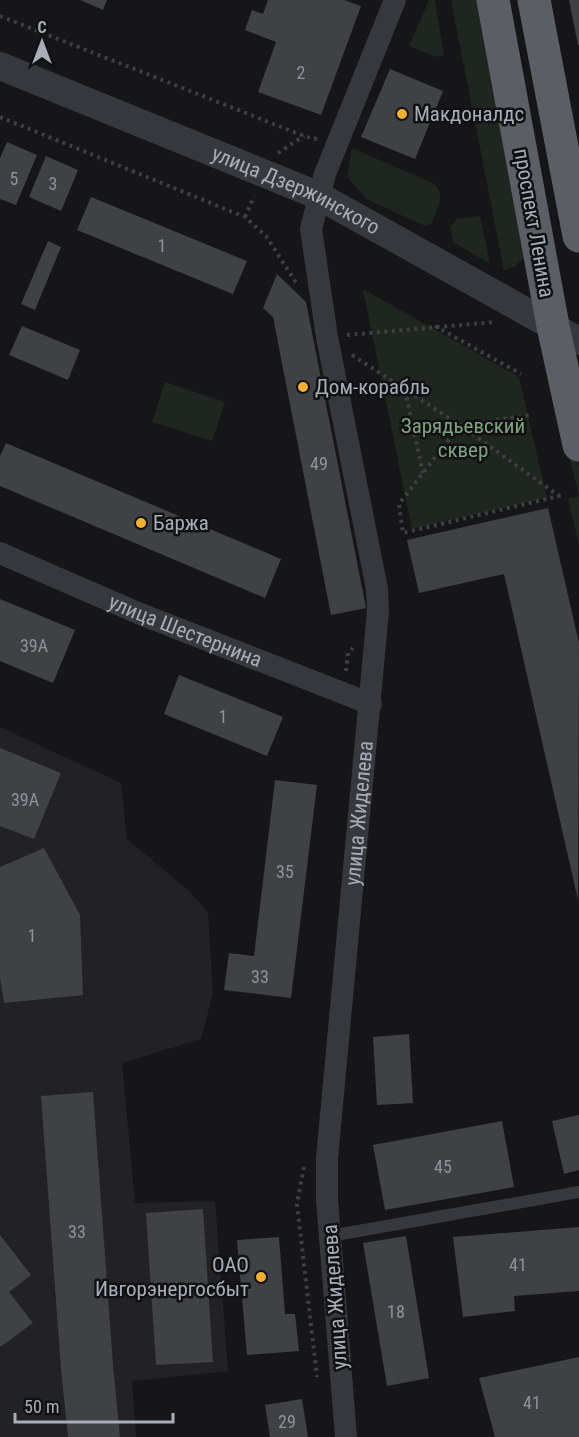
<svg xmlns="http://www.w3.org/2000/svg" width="579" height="1437" viewBox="0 0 579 1437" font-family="'Roboto Condensed',sans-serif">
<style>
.built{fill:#222225}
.green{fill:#1e261f}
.building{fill:#404145}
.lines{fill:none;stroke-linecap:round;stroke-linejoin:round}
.path{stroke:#3d3f44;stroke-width:4;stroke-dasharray:3 4.5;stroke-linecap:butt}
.service{stroke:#37383d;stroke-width:12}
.minor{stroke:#37383d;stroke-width:22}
.tertiary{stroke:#37383d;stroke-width:28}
.trunk{stroke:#5b5e65;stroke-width:33}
.poi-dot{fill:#f2b134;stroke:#111113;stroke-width:2}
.labels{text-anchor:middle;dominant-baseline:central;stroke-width:5;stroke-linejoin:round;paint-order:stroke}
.number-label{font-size:18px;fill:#8e929b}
.poi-label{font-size:21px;fill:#a8adb8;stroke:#111113;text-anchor:start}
.street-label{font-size:21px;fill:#a8adb8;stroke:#111113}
.park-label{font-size:21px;fill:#7fa381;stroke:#111113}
</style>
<rect width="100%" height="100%" fill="#161618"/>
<path class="built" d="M 0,727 L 121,783 L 127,839 L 188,890 L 208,912 L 213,993 L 201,1039 L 122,1063 L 135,1203 L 215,1201 L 228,1371 L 132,1381 L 136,1437 L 0,1437 Z"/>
<path class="green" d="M 429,0 L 435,0 L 444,55 L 436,57 L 409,46 Z
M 451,0 L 479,0 L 524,258 L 514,267 L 504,270 Z
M 352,148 L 433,183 C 447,196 437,209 431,224 L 425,226 L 366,199 L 347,177 Z
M 480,216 L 490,264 L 453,242 L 450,228 L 456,219 Z
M 363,289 L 519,377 L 547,498 L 412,529 Z
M 165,382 L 225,402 L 212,441 L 152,422 Z
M 568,422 L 579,467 L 579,545 L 568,499 L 579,496 L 562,428 Z"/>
<path class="building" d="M 80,0 L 107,0 L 103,10 Z
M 268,0 L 344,0 L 361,6 L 321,115 L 258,92 L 276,42 L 245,30 L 252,10 L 263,14 Z
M 569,0 L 579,0 L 579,45 L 578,45 Z
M 390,69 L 443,91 L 415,159 L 361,137 Z
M 7,142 L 37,155 L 16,205 L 0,199 L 0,158 Z
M 46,156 L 78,170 L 61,211 L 29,197 Z
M 91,197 L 247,261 L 233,294 L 77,230 Z
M 48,241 L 61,247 L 35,310 L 21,304 Z
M 277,274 L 306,302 L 366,608 L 331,615 L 273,317 L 263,308 Z
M 22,326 L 80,350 L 68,380 L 9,355 Z
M 6,443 L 281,559 L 265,598 L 0,486 L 0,456 Z
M 548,508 L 579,643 L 578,900 L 504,574 L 419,593 L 407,540 Z
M 0,599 L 75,630 L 53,683 L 0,661 Z
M 179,675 L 283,717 L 267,756 L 164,714 Z
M 0,748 L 61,773 L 34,839 L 0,826 Z
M 275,780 L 317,785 L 291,998 L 224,990 L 229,953 L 254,956 Z
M 44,848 L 80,915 L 83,995 L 4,1003 L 0,978 L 0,867 Z
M 409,1034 L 413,1103 L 377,1105 L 373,1037 Z
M 93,1092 L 113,1365 L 120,1437 L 68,1437 L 61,1369 L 41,1096 Z
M 579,1115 L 579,1170 L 564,1174 L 552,1121 Z
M 502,1121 L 514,1187 L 385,1210 L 373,1145 Z
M 203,1209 L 213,1362 L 156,1365 L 146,1213 Z
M 579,1227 L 579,1291 L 514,1296 L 515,1311 L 463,1317 L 453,1237 Z
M 0,1235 L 31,1275 L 9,1292 L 33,1323 L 0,1347 Z
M 406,1236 L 429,1378 L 387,1386 L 363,1243 Z
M 279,1237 L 285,1314 L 295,1314 L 299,1351 L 247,1355 L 237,1240 Z
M 579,1357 L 579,1437 L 495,1437 L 479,1378 Z
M 302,1399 L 308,1437 L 270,1437 L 265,1405 Z"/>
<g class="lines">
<path class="path" d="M 0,16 L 304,136 L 315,139 L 316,137
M 0,117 L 245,217 L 266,236 L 297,284
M 278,153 L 304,136
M 245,217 L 254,196
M 435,326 L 521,374
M 347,335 L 495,322
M 352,355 L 460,425 L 532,415
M 405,390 L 423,473
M 460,425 L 559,496 L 403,533 L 399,504 Z
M 346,671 L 348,653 L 353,648
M 304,1167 L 297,1204 L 317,1377"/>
<path class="service" d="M 330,1236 L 579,1192"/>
<g class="minor">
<path id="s1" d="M 0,553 L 138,613 L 371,704"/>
<path id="s2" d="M 346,1437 L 327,1200 L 327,1158 L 378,611 L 377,589 L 327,337 L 311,229 L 325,174 L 395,0"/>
</g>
<path class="tertiary" id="s3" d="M 0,66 L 317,195 L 579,341"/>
<path class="trunk" d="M 493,0 L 553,326 L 579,445
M 534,0 L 579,236"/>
</g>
<g class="poi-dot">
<circle cx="402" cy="114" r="6"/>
<circle cx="303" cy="387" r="6"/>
<circle cx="141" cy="523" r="6"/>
<circle cx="261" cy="1277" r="6"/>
</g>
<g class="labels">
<g class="number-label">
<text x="301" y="72">2</text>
<text x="14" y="178">5</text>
<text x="53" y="183">3</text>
<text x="162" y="245">1</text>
<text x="319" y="463">49</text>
<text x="34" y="645">39А</text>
<text x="223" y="716">1</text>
<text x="25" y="799">39А</text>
<text x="285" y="871">35</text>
<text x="32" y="935">1</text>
<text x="260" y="976">33</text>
<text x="443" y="1166">45</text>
<text x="77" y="1231">33</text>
<text x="518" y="1264">41</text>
<text x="396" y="1311">18</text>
<text x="532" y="1402">41</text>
<text x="287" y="1421">29</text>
</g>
<g class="poi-label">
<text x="414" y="114">Макдоналдс</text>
<text x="315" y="387">Дом-корабль</text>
<text x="153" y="523">Баржа</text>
<text x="249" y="1265" text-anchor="end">ОАО<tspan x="249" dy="24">Ивгорэнергосбыт</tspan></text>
</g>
<g class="street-label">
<text stroke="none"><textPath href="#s3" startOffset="321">улица Дзержинского</textPath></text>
<text transform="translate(534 223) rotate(80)">проспект Ленина</text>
<text stroke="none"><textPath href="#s1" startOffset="201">улица Шестернина</textPath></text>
<text stroke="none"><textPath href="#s2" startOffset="626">улица Жиделева</textPath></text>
<text transform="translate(335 1297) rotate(-94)">улица Жиделева</text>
</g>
<g class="park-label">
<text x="463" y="426">Зарядьевский<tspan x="463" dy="24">сквер</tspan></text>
</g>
</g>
<g transform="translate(42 42)" stroke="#111113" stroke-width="4.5" paint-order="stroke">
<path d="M0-4.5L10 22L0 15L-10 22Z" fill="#a8adb8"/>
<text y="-9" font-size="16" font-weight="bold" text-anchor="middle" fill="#a8adb8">С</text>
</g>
<path d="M15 1413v9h158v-9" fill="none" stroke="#a8adb8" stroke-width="3"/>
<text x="24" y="1413" font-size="18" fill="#a8adb8" stroke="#111113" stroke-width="4.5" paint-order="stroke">50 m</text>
</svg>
